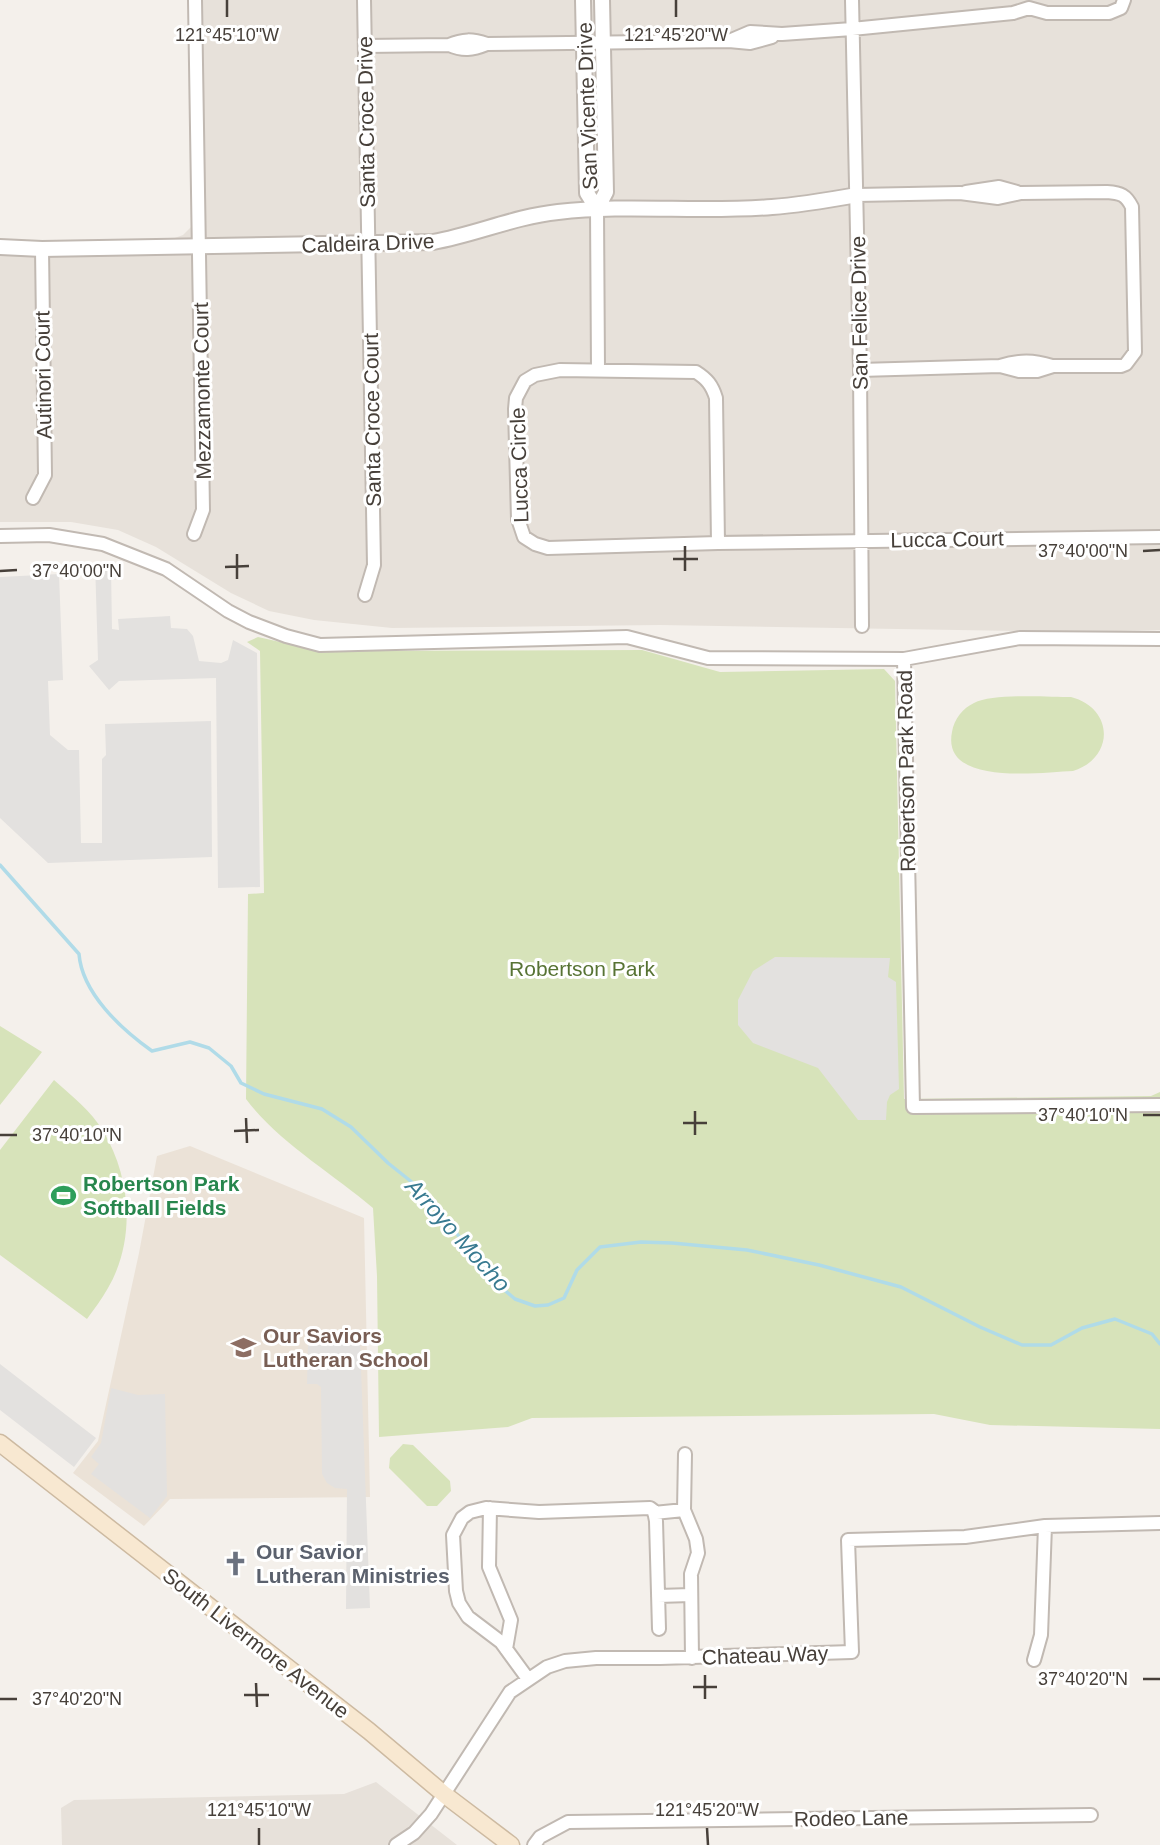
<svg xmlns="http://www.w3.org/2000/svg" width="1160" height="1845" viewBox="0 0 1160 1845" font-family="Helvetica,sans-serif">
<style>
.residential{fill:#e7e1da}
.education{fill:#ebe2d7}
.green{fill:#d7e3ba}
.parking{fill:#e3e1df}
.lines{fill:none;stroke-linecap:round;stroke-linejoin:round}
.stream{stroke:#b0dbe8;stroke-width:3.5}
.minor-casing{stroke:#c1b9b2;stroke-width:16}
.tertiary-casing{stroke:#c1b9b2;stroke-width:18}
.secondary-casing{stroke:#cdbaa1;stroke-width:19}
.minor{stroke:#fff;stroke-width:12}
.tertiary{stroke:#fff;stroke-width:14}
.secondary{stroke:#f8e8d1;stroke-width:16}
.ticks{fill:none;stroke:#47403a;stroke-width:2.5}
.labels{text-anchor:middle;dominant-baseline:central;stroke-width:6;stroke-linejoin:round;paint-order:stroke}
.street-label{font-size:21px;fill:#47403a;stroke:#fff}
.park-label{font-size:21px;fill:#577334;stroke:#fff}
.leisure-label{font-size:21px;font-weight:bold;fill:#27864d;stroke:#fff;text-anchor:start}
.education-label{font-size:21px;font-weight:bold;fill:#785e54;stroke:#fff;text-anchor:start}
.worship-label{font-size:21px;font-weight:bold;fill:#5b616d;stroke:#fff;text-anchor:start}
.water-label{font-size:23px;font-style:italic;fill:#387a90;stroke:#fff}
.ticks-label{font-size:18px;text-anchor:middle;fill:#47403a;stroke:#fff;stroke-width:6;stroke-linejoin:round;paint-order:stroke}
</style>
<rect width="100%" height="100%" fill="#f4f0eb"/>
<path class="residential" d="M 190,0 L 1160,0 L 1160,630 L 1081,632 L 660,625 L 392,628 L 314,620 L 269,611 L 231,593 L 156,547 L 118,530 L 71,522 L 0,522 L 0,241 L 172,239 L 183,235 L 191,227 L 195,214 L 190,115 Z
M 376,1782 L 457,1845 L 62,1845 L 61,1808 L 74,1800 L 344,1794 Z"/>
<path class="education" d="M 190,1146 L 364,1218 L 370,1497 L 170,1499 L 144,1526 L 73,1473 L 98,1441 L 139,1253 L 157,1156 Z"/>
<path class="green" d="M 258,637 L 320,651 L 642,650 L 720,672 L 884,669 L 895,681 L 904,1099 L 1151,1096 L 1160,1092 L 1160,1429 L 990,1425 L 934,1414 L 532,1418 L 508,1427 L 379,1437 L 377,1276 L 373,1208 C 332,1173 278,1142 246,1099 L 248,894 L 264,893 L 260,651 L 247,642 Z
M 1071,697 C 1114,708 1115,758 1073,771 C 1042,772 941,787 952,732 C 954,719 963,708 974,703 C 993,693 1048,697 1071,697 Z
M 0,1026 L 42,1052 L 0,1105 Z
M 54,1080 C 72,1096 91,1111 103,1131 C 131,1177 136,1240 108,1288 C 102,1299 94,1309 87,1319 L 0,1255 L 0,1150 Z
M 403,1444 L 413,1445 L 450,1481 L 451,1491 L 437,1506 L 427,1506 L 389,1468 L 390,1458 Z"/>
<path class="parking" d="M 95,562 L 111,569 L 112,629 L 119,630 L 118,619 L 170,616 L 171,628 L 187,629 L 193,636 L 199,661 L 221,663 L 228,660 L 233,640 L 257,653 L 260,887 L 218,888 L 216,678 L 119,681 L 109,690 L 89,666 L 98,660 Z
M 59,574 L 63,680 L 48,681 L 50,735 L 68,750 L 79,750 L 81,843 L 102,843 L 102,759 L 106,755 L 105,724 L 211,721 L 212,857 L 48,863 L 0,818 L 0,577 Z
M 775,957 L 890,958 L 888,977 L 896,982 L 899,1089 L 890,1095 L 887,1102 L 886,1120 L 858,1120 L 818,1068 L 753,1043 L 738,1025 L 738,1000 L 753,971 Z
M 360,1342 L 370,1608 L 346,1609 L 347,1489 L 335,1488 L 327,1483 L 322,1474 L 321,1387 L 317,1384 L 307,1384 L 308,1343 Z
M 0,1364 L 96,1438 L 74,1467 L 0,1410 Z
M 111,1388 L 138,1395 L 165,1394 L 167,1496 L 150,1518 L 91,1474 L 99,1464 L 91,1457 L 101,1443 Z"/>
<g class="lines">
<path class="stream" d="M 0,865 L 79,954 C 82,993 121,1029 152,1051 L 190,1042 L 209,1048 L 231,1066 L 241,1083 L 264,1094 L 322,1109 L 351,1127 L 388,1163 L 418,1187 L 502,1288 L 515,1299 L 535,1306 L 548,1305 L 564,1298 L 577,1270 L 600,1247 L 641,1242 L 672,1243 L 747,1250 L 819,1265 L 901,1287 L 980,1327 L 1022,1345 L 1051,1345 L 1082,1328 L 1115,1319 L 1152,1334 L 1160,1344"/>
<defs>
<path id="minor" d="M 364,0 L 374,565 L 365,595
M 852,0 L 860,370 L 862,626
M 729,41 L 750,32 L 782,34 L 852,29 L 1013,13 L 1029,8 L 1047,13 L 1109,13 L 1121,8 L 1124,0
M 449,45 C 463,51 472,50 487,44 L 729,41 L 750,43 L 772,37
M 365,46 L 449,45 C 463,39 472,39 487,44
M 966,192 L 999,187 L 1017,192
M 857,195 L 960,193 L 998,198 L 1021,193 L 1107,192 C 1121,193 1126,195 1132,207 L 1135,352 L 1126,364 L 1121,366 L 1053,366 L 1037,371 L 1019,371 L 1000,366
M 597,209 L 598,370
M 860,370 L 1000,366 C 1020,360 1033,360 1052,366
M 33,498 L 45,475 L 42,249
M 194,534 L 203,510 L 195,0
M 0,536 L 49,535 L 103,544 L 166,569 L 228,611 L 249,622 L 286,636 L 320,645 L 627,637 L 708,658 L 904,659 L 1020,638 L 1160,639
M 718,543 L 548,548 L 535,544 L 524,537 L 518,519 L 515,409 L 516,398 L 525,381 L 535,375 L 560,370 L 696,372 C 707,379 712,385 716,398 L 718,543 L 1160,537
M 904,659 L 913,1107 L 1160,1105
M 685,1454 L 684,1510 L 696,1539 L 698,1553 L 691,1574 L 692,1658
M 490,1508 L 489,1567 L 511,1620 L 506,1649
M 654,1513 L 684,1510
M 658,1596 L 691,1595
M 1034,1660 L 1041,1635 L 1045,1526
M 528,1679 L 501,1642 L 468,1617 L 459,1603 L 456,1591 L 453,1535 L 462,1518 L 470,1512 L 486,1508 L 539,1512 L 650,1508 L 654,1511 L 656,1521 L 659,1629
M 396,1845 L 414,1833 L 431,1814 L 510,1692 L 547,1667 L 565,1661 L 596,1658 L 660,1658 L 852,1652 L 848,1540 L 965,1537 L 1045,1526 L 1160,1523
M 534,1845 L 540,1837 L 568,1822 L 1091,1815"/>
<path id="tertiary" d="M 583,0 L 587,193 L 597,209
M 597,209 L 606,192 L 602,0
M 0,247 L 42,249 L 433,242 C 477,234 513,217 558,212 C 629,204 701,213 772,207 C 801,205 829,200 857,195"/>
<path id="secondary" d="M 0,1443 L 369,1731 L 445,1795 L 511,1845"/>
</defs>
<use href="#minor" class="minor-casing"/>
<use href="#tertiary" class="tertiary-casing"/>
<use href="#secondary" class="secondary-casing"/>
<use href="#minor" class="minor"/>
<use href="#tertiary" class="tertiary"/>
<use href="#secondary" class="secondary"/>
</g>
<path class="ticks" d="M 227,0 L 227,17M 676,0 L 676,17M 685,546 L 685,571M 1143,551 L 1160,550M 237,554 L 237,579M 673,559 L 698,559M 225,567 L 249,566M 0,571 L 17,570M 695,1111 L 695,1135M 1143,1115 L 1160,1115M 246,1118 L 247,1143M 683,1123 L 707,1123M 234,1131 L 259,1130M 0,1135 L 17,1135M 705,1675 L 705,1699M 1143,1679 L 1160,1679M 256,1683 L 257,1707M 693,1687 L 717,1687M 244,1695 L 269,1695M 0,1699 L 17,1699M 259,1828 L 259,1845M 707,1828 L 708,1845"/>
<defs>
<symbol id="stadium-bare" viewBox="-9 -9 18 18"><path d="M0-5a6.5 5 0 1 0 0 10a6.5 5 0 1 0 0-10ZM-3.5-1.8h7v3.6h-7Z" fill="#2e9e5b" stroke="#fff" stroke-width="2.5" paint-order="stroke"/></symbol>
<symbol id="school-bare" viewBox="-9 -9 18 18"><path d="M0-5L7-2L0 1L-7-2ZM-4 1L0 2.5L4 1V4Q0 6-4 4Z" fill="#8d6e63" stroke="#fff" stroke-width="2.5" paint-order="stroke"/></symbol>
<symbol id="church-bare" viewBox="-9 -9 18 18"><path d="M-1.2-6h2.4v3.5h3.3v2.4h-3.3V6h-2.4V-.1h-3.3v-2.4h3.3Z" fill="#6b7280" stroke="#fff" stroke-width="2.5" paint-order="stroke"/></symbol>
</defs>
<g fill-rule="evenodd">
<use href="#stadium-bare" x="46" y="1178" width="35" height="35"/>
<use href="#school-bare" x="226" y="1330" width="35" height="35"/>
<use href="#church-bare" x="218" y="1546" width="35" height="35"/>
</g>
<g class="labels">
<g class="street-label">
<text transform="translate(587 106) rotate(-92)">San Vicente Drive</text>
<text transform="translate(366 122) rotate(-91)">Santa Croce Drive</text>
<text transform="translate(368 243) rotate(-2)">Caldeira Drive</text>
<text transform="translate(859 313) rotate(-91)">San Felice Drive</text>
<text transform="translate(43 375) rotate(-91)">Autinori Court</text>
<text transform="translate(202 391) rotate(-91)">Mezzamonte Court</text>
<text transform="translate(372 420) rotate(-91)">Santa Croce Court</text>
<text transform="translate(519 465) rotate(-92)">Lucca Circle</text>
<text transform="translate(947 539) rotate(-1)">Lucca Court</text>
<text transform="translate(906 771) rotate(-91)">Robertson Park Road</text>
<text transform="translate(256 1643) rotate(38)">South Livermore Avenue</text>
<text transform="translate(765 1655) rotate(-2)">Chateau Way</text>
<text transform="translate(851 1818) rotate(-1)">Rodeo Lane</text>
</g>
<g class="park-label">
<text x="582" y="968">Robertson Park</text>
</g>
<g class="leisure-label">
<text x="83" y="1183">Robertson Park<tspan x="83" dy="24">Softball Fields</tspan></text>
</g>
<g class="education-label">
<text x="263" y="1335">Our Saviors<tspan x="263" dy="24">Lutheran School</tspan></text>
</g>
<g class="worship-label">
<text x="256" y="1551">Our Savior<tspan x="256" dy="24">Lutheran Ministries</tspan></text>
</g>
<g class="water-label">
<text transform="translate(458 1235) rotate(48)">Arroyo Mocho</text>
</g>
</g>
<g class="ticks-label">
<text x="227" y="41">121°45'10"W</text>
<text x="676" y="41">121°45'20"W</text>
<text x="1083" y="557">37°40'00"N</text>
<text x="77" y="577">37°40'00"N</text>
<text x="1083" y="1121">37°40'10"N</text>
<text x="77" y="1141">37°40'10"N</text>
<text x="1083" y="1685">37°40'20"N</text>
<text x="77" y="1705">37°40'20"N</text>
<text x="259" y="1816">121°45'10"W</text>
<text x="707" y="1816">121°45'20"W</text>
</g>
</svg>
